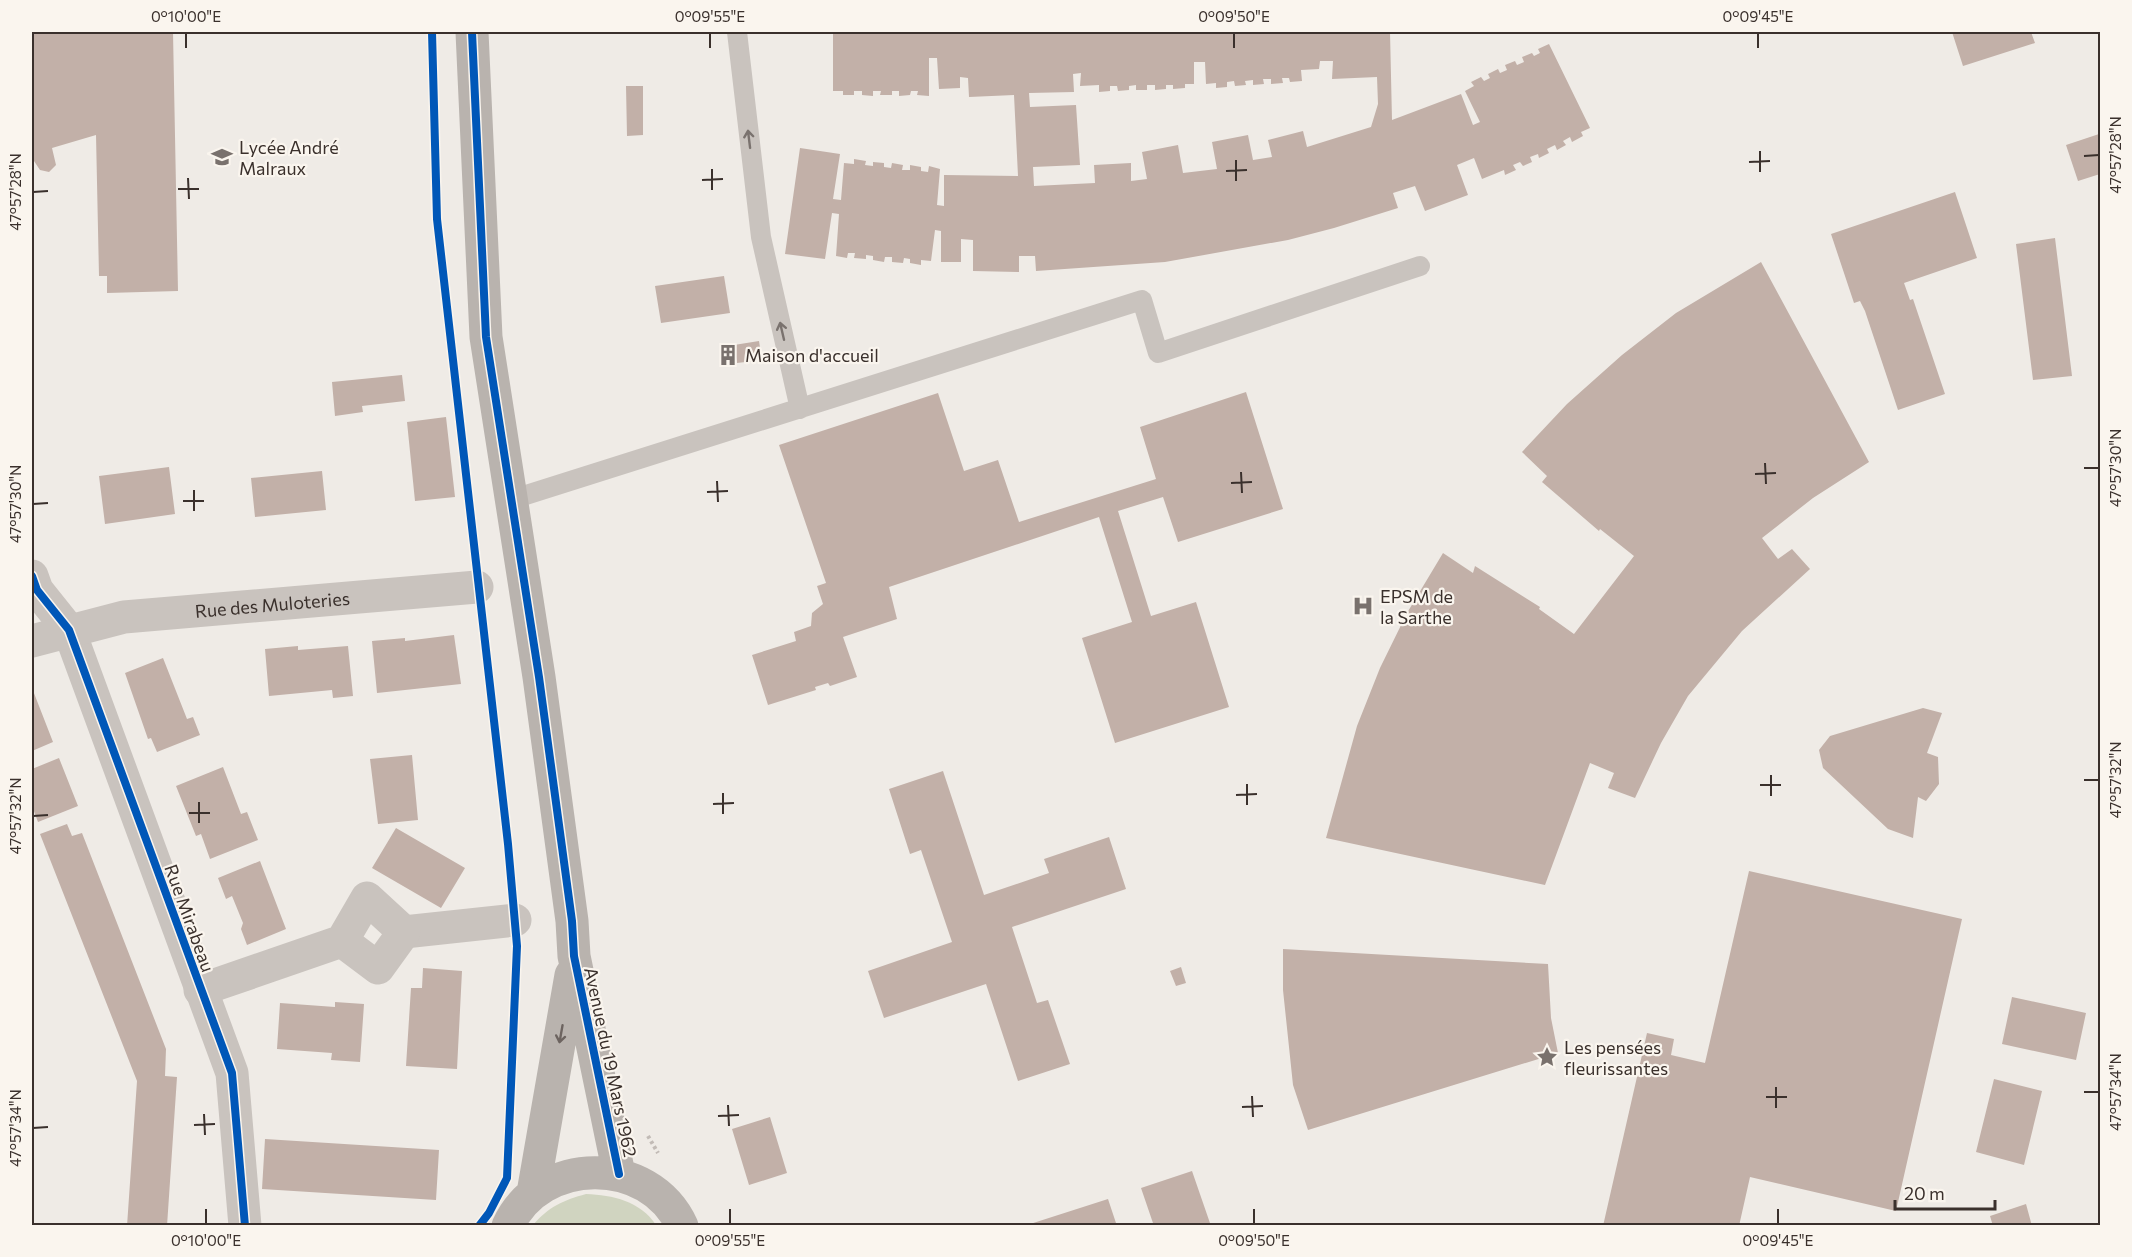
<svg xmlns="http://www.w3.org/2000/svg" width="2132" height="1257" viewBox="0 0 2132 1257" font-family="Commissioner,sans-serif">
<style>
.green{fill:#d0d4c0}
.building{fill:#c2b0a8;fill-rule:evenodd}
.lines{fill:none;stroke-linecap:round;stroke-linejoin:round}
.path{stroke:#c2bbb6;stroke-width:4;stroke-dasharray:3 3;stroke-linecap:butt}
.lane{stroke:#c9c3be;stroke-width:20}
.street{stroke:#c9c3be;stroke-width:33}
.secondary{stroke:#b9b3ae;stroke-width:33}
.cycleway-casing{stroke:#faf5ee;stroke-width:11}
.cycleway{stroke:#0057b8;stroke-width:8}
.oneway{stroke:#7a726e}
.oneway2{stroke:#6d6460}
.ticks{fill:none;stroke:#3a302c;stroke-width:2}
.labels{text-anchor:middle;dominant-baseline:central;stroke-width:4.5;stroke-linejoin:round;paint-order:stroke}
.poi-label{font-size:18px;fill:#3a302c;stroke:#faf5ee;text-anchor:start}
.street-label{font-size:18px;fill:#3a302c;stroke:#faf5ee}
.neatline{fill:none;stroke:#3a302c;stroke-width:2}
.ticks-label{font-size:15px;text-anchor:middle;fill:#3a302c}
</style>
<rect width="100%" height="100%" fill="#efebe6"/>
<path class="green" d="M 586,1194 C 613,1195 640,1201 656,1225 L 533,1225 C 548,1207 564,1200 586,1194 Z"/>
<path class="building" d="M 32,32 L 173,32 L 178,291 L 107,293 L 107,276 L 99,276 L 96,135 L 52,148 L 56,165 L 49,172 L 40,170 L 32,158 Z
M 833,32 L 1390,32 L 1392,120 L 1461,94 L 1473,125 L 1480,122 L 1465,91 L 1474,86 L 1471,82 L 1481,77 L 1484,81 L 1490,78 L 1488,74 L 1498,69 L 1500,73 L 1507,70 L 1505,65 L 1515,61 L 1517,65 L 1524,62 L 1522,57 L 1532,53 L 1534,56 L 1540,53 L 1538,49 L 1549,44 L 1590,128 L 1581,132 L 1583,136 L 1572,142 L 1570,137 L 1563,141 L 1566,145 L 1557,150 L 1555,145 L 1547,149 L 1549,153 L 1539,158 L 1538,154 L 1530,157 L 1532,162 L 1523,166 L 1520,162 L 1513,165 L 1516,170 L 1505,175 L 1504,170 L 1482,179 L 1474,158 L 1457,165 L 1468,195 L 1425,211 L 1415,186 L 1393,193 L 1398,208 L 1334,228 L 1288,240 L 1165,262 L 1036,271 L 1035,256 L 1019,256 L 1019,272 L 973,271 L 973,240 L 961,239 L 961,262 L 941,262 L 941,231 L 935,230 L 931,261 L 921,260 L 921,265 L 910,263 L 910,259 L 904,258 L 903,263 L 892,262 L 892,257 L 885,257 L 884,262 L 873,260 L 873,256 L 866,255 L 866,259 L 854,258 L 855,253 L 848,253 L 847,258 L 836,256 L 839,214 L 832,213 L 825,259 L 785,254 L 800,148 L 840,154 L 833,199 L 841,200 L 844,163 L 854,164 L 854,159 L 866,161 L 865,165 L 873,166 L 873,162 L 884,163 L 884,167 L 891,168 L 892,163 L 903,165 L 902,170 L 910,170 L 910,165 L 921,167 L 921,171 L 928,172 L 929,166 L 940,169 L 937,205 L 944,206 L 944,175 L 1018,176 L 1014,95 L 969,97 L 968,78 L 960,77 L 960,88 L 939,89 L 937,58 L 929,58 L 929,96 L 917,95 L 918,91 L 911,91 L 910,95 L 899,96 L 899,91 L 892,91 L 892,95 L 880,95 L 881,91 L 873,91 L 873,96 L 862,95 L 862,91 L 854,91 L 854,95 L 843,95 L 843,91 L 833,91 ZM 1320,61 L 1333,61 L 1332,79 L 1377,77 L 1378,104 L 1371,127 L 1307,147 L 1303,131 L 1268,140 L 1272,157 L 1253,160 L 1248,135 L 1212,142 L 1217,169 L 1183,173 L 1178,145 L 1142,152 L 1147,179 L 1131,181 L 1131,163 L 1094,165 L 1095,183 L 1034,186 L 1033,167 L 1080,165 L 1076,105 L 1030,107 L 1029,93 L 1074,92 L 1073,74 L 1081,73 L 1080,86 L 1099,85 L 1099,92 L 1110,91 L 1110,86 L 1117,86 L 1118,91 L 1129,90 L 1129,86 L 1136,85 L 1136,90 L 1147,90 L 1147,85 L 1155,85 L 1155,90 L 1166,89 L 1166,85 L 1173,85 L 1173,89 L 1185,88 L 1185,84 L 1194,84 L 1194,62 L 1205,62 L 1206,84 L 1216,83 L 1216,88 L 1227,87 L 1227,82 L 1234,81 L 1235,86 L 1246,85 L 1245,81 L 1253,80 L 1253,85 L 1264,84 L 1263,79 L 1271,79 L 1271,84 L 1283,83 L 1282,78 L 1289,78 L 1290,82 L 1302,81 L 1301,70 L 1319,69 Z
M 1952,32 L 2031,32 L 2035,43 L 1963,66 Z
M 626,86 L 643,86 L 643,135 L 627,136 Z
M 2099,134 L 2100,174 L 2078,181 L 2066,145 Z
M 1955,192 L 1977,258 L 1904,283 L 1910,300 L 1913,299 L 1945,394 L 1898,410 L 1865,311 L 1860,301 L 1854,303 L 1831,234 Z
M 2055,238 L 2072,376 L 2033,380 L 2016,244 Z
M 1761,262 L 1869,462 L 1813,498 L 1762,538 L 1778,559 L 1792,549 L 1810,569 L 1742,631 L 1688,696 L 1661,743 L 1635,798 L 1608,788 L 1614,773 L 1590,763 L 1545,885 L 1326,838 L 1357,726 L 1380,668 L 1407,613 L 1443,553 L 1473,573 L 1475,566 L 1540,607 L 1539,609 L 1574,634 L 1634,556 L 1600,529 L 1599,531 L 1542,482 L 1547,476 L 1522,452 L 1567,404 L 1622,355 L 1676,313 Z
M 724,276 L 730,313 L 661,323 L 655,286 Z
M 759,341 L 762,360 L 737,363 L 734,345 Z
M 732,345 L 735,364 L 724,365 L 722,346 Z
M 402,375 L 405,401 L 362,406 L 363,412 L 335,416 L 332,382 Z
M 1246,392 L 1283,509 L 1178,542 L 1163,497 L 1118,511 L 1151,616 L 1196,602 L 1229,707 L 1115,743 L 1082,638 L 1132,622 L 1099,517 L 889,587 L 897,619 L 843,637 L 857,677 L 830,686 L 828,683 L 815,687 L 816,690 L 768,705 L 752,655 L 796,641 L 794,632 L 811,626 L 812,613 L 823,604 L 817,586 L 826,583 L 779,445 L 938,393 L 964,471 L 998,460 L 1019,522 L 1156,479 L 1140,427 Z
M 446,417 L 455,497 L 415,501 L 407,422 Z
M 169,467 L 175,514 L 105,524 L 99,476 Z
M 322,471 L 326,510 L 255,517 L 251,478 Z
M 454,635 L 461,684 L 377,693 L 372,641 L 405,638 L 405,641 Z
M 298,646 L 298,650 L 348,646 L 353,696 L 333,698 L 332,690 L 269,696 L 265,649 Z
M 163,658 L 187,719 L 193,717 L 200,735 L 157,752 L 151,738 L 148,739 L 125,673 Z
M 32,688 L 53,742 L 32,751 Z
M 1923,708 L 1942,713 L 1927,753 L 1938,757 L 1939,784 L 1926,801 L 1918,797 L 1913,838 L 1888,829 L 1823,768 L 1819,750 L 1830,736 Z
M 412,755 L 418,820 L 378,824 L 370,759 Z
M 59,758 L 78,806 L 38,822 L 32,806 L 32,769 Z
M 223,767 L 241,814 L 247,812 L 258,840 L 210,859 L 201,834 L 196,836 L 176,786 Z
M 943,771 L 984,895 L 1049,873 L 1044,859 L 1109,837 L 1126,889 L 1012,927 L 1037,1003 L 1048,1000 L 1070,1064 L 1018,1081 L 986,984 L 884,1018 L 868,971 L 952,942 L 921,850 L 910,854 L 889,789 Z
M 67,824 L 72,836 L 82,833 L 166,1049 L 165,1076 L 177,1077 L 167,1226 L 127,1226 L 137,1081 L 40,834 Z
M 396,828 L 465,868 L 441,908 L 372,868 Z
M 260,861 L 286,929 L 247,945 L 241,929 L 243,923 L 232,896 L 226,899 L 218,878 Z
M 1749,871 L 1962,919 L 1896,1211 L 1750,1177 L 1739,1226 L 1603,1226 L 1647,1033 L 1674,1039 L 1671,1055 L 1705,1063 Z
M 1283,949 L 1548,964 L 1551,1018 L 1558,1053 L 1308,1130 L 1293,1085 L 1283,990 Z
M 1181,967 L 1186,983 L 1176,986 L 1170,971 Z
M 423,968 L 462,971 L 457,1069 L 406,1066 L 411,988 L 422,988 Z
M 2012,997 L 2086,1013 L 2076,1060 L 2002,1044 Z
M 335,1002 L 364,1004 L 360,1062 L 331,1060 L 332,1053 L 277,1049 L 280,1003 L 335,1007 Z
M 1994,1079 L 2042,1091 L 2024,1165 L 1976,1152 Z
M 770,1117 L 787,1173 L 749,1185 L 732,1129 Z
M 265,1139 L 439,1150 L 436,1200 L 262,1189 Z
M 1192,1171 L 1211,1226 L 1154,1226 L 1141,1188 Z
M 1108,1199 L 1117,1226 L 1027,1226 L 1027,1225 Z
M 2026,1204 L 2032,1226 L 1993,1226 L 1990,1216 Z"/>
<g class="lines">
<path class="path" d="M 432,32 L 437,219 L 474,554
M 481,618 L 512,888
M 510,1112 L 517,952
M 648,1136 L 658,1153"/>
<path class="lane" d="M 737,32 L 761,237 L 800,409
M 510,500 L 1142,300 L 1158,353 L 1420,266"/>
<g class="street">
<path d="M 32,576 L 37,590 L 69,630 L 232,1073 L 245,1226"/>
<path id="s1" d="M 32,641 L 124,617 L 477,587"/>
<path d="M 404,932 L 515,920"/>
<path d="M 200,990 L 342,941 L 378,968 L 404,932 L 367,898 L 342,941"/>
</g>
<path class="secondary" d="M 472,32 L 486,337 L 539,677 L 572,921 L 574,956 L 619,1174
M 533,1193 L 571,975
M 508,1226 C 540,1156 649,1154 682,1226"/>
<defs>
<path id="cycleway" d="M 432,32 L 437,219 L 508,844 L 517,946 L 507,1178 L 489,1213 L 479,1226
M 472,32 L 486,337 L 539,677 L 572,921 L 574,956 L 619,1174
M 32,576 L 37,590 L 69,630 L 232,1073 L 245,1226"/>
</defs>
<use href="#cycleway" class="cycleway-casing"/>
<use href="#cycleway" class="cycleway"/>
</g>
<defs><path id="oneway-shaft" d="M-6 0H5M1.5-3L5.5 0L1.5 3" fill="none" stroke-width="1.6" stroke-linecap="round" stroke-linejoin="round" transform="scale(1.5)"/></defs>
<g class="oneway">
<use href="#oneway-shaft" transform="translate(749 139) rotate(-97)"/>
<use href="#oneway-shaft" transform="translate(782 331) rotate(-103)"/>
</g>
<use class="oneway2" href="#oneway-shaft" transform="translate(561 1034) rotate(100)"/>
<path class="ticks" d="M 186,33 L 186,48M 710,33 L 710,48M 1234,33 L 1234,48M 1758,33 L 1758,48M 1760,151 L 1760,172M 2084,156 L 2099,155M 1236,160 L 1236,181M 1749,162 L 1770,161M 712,169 L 712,190M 1226,171 L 1247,170M 188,178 L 189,199M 702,180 L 723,179M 178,189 L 199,189M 33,192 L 48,191M 1765,463 L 1766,484M 2084,468 L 2099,468M 1241,472 L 1242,493M 1755,474 L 1776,473M 717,481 L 718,502M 1231,483 L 1252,482M 194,490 L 194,511M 707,492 L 728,491M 183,501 L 204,501M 33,504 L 48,503M 1771,775 L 1771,796M 2084,780 L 2099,780M 1247,784 L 1247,805M 1760,785 L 1781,785M 723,793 L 723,814M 1236,795 L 1257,794M 199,802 L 199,823M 713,804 L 734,803M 189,813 L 210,813M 33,816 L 48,815M 1776,1087 L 1776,1108M 2084,1092 L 2099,1092M 1252,1096 L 1253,1117M 1766,1097 L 1787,1097M 728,1105 L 729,1126M 1242,1107 L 1263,1106M 204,1114 L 205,1135M 718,1116 L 739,1115M 194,1125 L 215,1124M 33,1128 L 48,1127M 206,1209 L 206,1224M 730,1209 L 730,1224M 1254,1209 L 1254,1224M 1778,1209 L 1778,1224"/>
<defs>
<symbol id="school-bare" viewBox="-9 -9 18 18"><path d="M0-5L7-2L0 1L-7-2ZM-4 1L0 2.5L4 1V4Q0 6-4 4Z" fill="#79716d" stroke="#faf5ee" stroke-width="2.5" paint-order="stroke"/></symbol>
<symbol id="building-bare" viewBox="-9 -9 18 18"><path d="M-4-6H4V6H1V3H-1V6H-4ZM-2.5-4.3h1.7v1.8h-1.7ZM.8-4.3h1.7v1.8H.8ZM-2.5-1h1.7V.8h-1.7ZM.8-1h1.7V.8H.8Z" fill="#79716d" stroke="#faf5ee" stroke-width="2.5" paint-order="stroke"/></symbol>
<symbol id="hospital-bare" viewBox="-9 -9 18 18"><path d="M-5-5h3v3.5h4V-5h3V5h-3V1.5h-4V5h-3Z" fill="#79716d" stroke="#faf5ee" stroke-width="2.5" paint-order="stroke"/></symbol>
<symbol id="sight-bare" viewBox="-9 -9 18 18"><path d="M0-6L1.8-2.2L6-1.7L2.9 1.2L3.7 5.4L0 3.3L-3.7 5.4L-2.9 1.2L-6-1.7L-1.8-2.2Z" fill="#79716d" stroke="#faf5ee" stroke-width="2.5" paint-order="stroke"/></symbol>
</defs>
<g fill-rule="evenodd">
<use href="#school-bare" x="207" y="142" width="30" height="30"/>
<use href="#building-bare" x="713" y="340" width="30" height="30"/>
<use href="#hospital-bare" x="1348" y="591" width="30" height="30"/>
<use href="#sight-bare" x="1532" y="1042" width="30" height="30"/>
</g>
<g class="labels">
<g class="poi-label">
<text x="239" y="147">Lycée André<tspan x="239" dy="21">Malraux</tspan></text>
<text x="745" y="355">Maison d'accueil</text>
<text x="1380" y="596">EPSM de<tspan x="1380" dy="21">la Sarthe</tspan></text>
<text x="1564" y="1047">Les pensées<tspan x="1564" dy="21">fleurissantes</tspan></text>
</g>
<g class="street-label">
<text stroke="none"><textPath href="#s1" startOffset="244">Rue des Muloteries</textPath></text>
<text transform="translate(190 918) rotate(70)">Rue Mirabeau</text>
<text transform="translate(611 1062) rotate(78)">Avenue du 19 Mars 1962</text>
</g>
</g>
<rect width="2132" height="1257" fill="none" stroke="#faf5ee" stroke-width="66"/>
<path d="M1895 1200v9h100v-9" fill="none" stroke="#3a302c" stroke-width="3"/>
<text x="1904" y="1200" font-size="18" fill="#3a302c" stroke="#faf5ee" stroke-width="4.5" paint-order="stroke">20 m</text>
<rect x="33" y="33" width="2066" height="1191" class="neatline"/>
<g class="ticks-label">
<text x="186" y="22">0°10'00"E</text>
<text x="710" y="22">0°09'55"E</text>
<text x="1234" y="22">0°09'50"E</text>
<text x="1758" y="22">0°09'45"E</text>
<text transform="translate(2116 155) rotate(-90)" y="5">47°57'28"N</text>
<text transform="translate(16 192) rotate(-90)" y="5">47°57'28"N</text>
<text transform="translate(2116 468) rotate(-90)" y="5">47°57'30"N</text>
<text transform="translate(16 504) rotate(-90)" y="5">47°57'30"N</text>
<text transform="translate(2116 780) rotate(-90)" y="5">47°57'32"N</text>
<text transform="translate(16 816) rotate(-90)" y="5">47°57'32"N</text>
<text transform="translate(2116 1092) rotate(-90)" y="5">47°57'34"N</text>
<text transform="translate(16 1128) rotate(-90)" y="5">47°57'34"N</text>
<text x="206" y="1246">0°10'00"E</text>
<text x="730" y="1246">0°09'55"E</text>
<text x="1254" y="1246">0°09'50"E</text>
<text x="1778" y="1246">0°09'45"E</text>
</g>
</svg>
